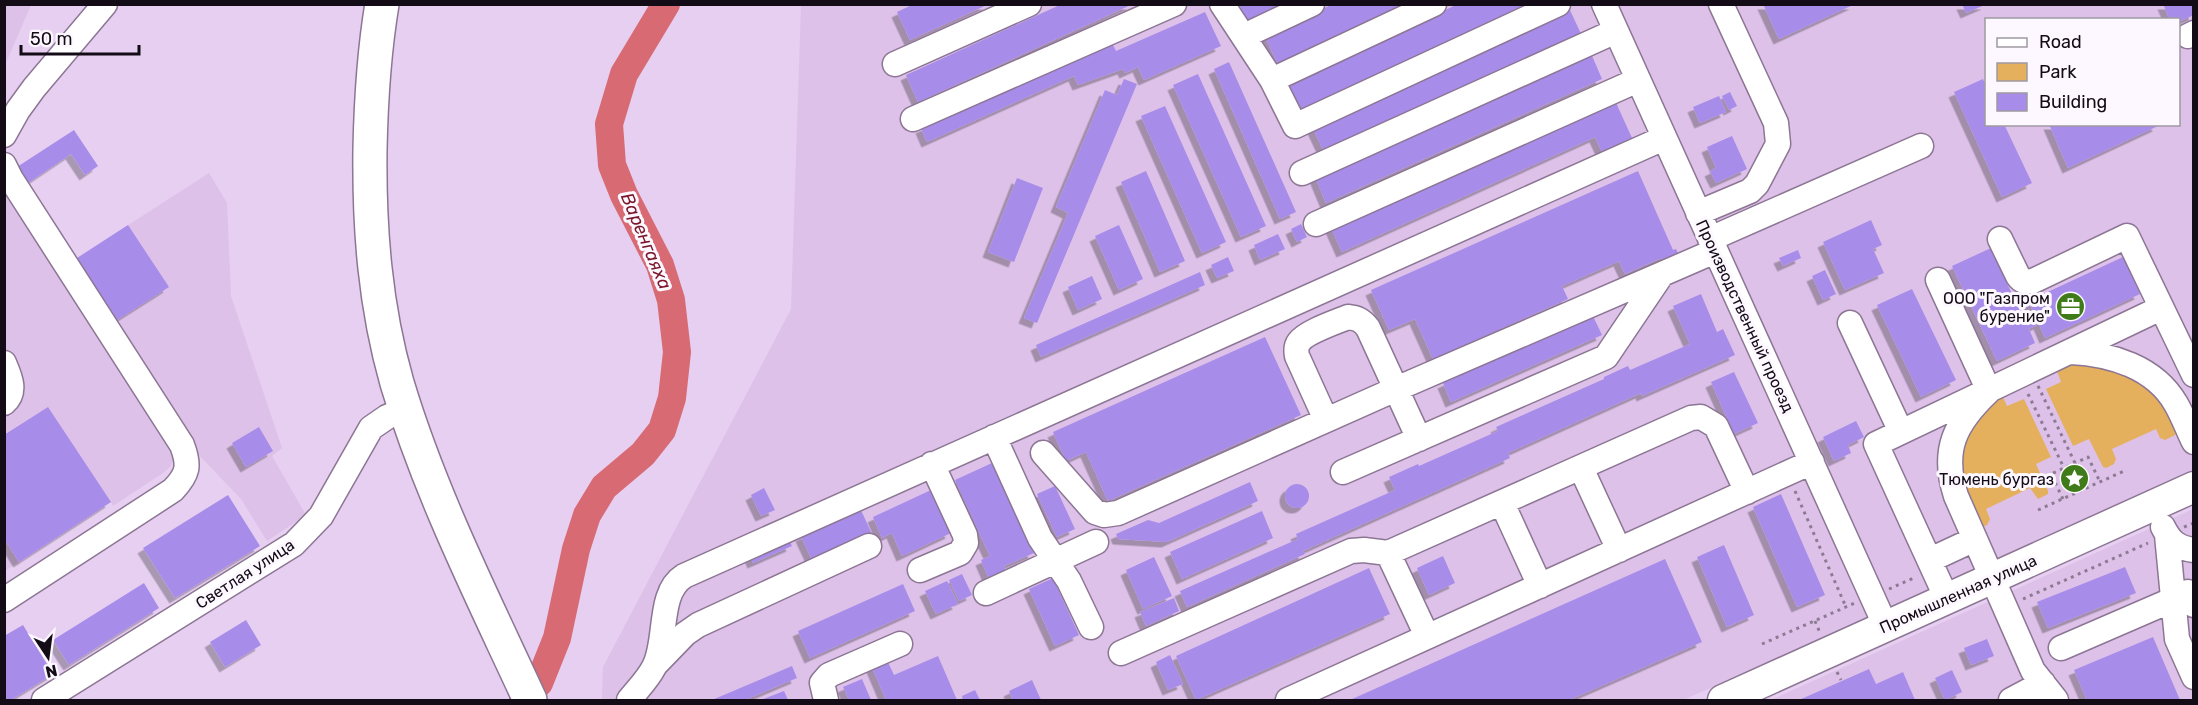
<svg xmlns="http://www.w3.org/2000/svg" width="2198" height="705" viewBox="0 0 2198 705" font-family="Rubik,sans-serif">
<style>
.built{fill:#ddc1e8;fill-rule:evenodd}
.green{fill:#e5b05e}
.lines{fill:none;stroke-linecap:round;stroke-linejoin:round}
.river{stroke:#d76a73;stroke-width:28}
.building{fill:#a88cea;filter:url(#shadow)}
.minor-casing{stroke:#8c7694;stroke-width:27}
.major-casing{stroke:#8c7694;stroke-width:33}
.highway-casing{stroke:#8c7694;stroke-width:36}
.path{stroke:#8c7b93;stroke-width:3;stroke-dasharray:3 4.5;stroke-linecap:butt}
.minor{stroke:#fff;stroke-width:24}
.major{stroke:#fff;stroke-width:30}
.highway{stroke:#fff;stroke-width:33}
.labels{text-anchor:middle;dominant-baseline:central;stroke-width:6;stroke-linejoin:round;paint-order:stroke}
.poi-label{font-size:16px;fill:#130b16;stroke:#fdf8ff;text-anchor:end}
.street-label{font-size:16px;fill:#130b16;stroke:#fdf8ff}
.water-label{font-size:18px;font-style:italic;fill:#7a1629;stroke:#fdf8ff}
</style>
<defs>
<filter id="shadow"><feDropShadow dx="-5.5" dy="5.5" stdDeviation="0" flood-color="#0004"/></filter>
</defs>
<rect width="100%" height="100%" fill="#e7cff1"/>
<path class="built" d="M 5,4 L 31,5 L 5,65 L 4,5 Z
M 801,5 L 2193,5 L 2193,473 L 1973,574 L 1683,700 L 602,700 L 603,667 L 791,309 ZM 1986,20 L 2178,20 L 2178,124 L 1986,124 Z
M 209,173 L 227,203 L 231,296 L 282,448 L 272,456 L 306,515 L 267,541 L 241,499 L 196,452 L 74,260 Z
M 4,187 L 173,445 L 174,460 L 170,467 L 163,473 L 113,506 L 111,502 L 5,571 Z
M 2193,509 L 2193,700 L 1771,700 Z"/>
<path class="green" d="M 2071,361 C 2090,362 2126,371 2143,381 C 2158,390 2169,416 2176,431 L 2175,435 L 2165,440 L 2160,438 L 2156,429 L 2112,449 L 2116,459 L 2114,464 L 2106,468 L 2103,467 L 2089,439 L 2073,446 L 2046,389 L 2061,382 L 2057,371 L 2059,367 Z
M 1998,396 L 2003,397 L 2007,406 L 2024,399 L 2051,457 L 2036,464 L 2048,491 L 2048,494 L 2038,499 L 2030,488 L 1986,509 L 1990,519 L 1987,525 L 1979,528 L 1960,494 L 1958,444 Z"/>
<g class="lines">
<path class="river" d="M 523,700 L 539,683 L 557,638 L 576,549 L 587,515 L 604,487 L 643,454 L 662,430 L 672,398 L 677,352 L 671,300 L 660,265 L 624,195 L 612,165 L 609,124 L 624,74 L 666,4"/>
</g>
<path class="building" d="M 914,4 L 989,4 L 910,40 L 897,12 Z
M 1062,4 L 1133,4 L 918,102 L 906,75 Z
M 1239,4 L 1292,4 L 1248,25 Z
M 1333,4 L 1409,4 L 1278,65 L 1265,36 Z
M 1458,4 L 1527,4 L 1301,110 L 1289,84 Z
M 1763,4 L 1855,4 L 1779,39 Z
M 1962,4 L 1987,4 L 1966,13 Z
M 2163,4 L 2194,4 L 2194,15 L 2178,22 L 2178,20 L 2170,20 Z
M 1569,8 L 1582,36 L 1325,154 L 1312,126 Z
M 1205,12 L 1221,46 L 1144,80 L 1138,67 L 1125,73 L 1123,69 L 1078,85 L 1074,76 L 927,142 L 921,128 L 1112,43 L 1116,51 Z
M 1590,51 L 1602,79 L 1326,203 L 1314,174 Z
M 1229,62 L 1296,212 L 1280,219 L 1214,69 Z
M 1198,74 L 1266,226 L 1241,237 L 1173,85 Z
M 1124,79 L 1137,84 L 1037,323 L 1024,318 L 1068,213 L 1056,207 L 1105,90 L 1117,95 Z
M 1983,79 L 1986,86 L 1986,124 L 2004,124 L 2032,183 L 2002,197 L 1954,92 Z
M 1730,92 L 1737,106 L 1729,110 L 1722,96 Z
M 1613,96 L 1632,138 L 1602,152 L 1595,137 L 1342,252 L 1330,225 Z
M 1719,96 L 1726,112 L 1700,123 L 1693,107 Z
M 1165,106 L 1226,242 L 1202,253 L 1141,116 Z
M 2049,124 L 2157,124 L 2158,126 L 2068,168 Z
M 74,130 L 98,166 L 85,175 L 71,154 L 28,183 L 17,167 Z
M 1732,136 L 1747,169 L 1716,183 L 1710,171 L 1716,168 L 1707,147 Z
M 1146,171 L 1185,261 L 1160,272 L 1121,182 Z
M 1638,171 L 1673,250 L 1676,249 L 1680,257 L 1664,264 L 1661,258 L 1625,274 L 1619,261 L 1562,286 L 1568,299 L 1433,359 L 1415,319 L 1389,330 L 1371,290 Z
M 1017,178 L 1043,188 L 1014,262 L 988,252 Z
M 1871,220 L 1882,245 L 1873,249 L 1884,273 L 1845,290 L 1823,242 Z
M 1301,224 L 1307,237 L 1297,242 L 1291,229 Z
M 128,225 L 169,287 L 114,322 L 74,260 Z
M 1119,225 L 1143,279 L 1119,290 L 1095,236 Z
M 1278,234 L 1285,249 L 1260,260 L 1254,245 Z
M 1991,248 L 2023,318 L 2034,313 L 2028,301 L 2123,257 L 2140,294 L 2045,338 L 2039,324 L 2029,329 L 2035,343 L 1997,361 L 1952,266 Z
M 1798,250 L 1801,258 L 1783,266 L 1779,258 Z
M 1228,257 L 1234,271 L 1217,278 L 1211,265 Z
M 1825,270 L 1836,294 L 1823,300 L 1812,276 Z
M 1200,272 L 1205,285 L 1041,357 L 1036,345 Z
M 1092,276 L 1102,299 L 1078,310 L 1068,287 Z
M 1912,289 L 1956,380 L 1921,397 L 1877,305 Z
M 1701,294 L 1717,332 L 1723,329 L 1735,355 L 1642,396 L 1641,393 L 1508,453 L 1510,458 L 1303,551 L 1305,554 L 1187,607 L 1180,591 L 1298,539 L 1296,534 L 1395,490 L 1389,477 L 1418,464 L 1419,466 L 1498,431 L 1496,427 L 1604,379 L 1604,377 L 1628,366 L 1630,370 L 1690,344 L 1673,306 Z
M 1593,316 L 1602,335 L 1451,402 L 1443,383 Z
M 1265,337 L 1301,415 L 1108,501 L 1086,452 L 1066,461 L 1053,432 Z
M 1734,372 L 1758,423 L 1734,434 L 1711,382 Z
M 48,407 L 111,502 L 19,562 L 4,538 L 4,435 Z
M 1856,421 L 1864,437 L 1848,445 L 1851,453 L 1834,461 L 1823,437 Z
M 259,427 L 273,451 L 246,467 L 232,443 Z
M 992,463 L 1034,553 L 1004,566 L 1006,571 L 989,579 L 981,560 L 990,556 L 955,480 Z
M 1250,482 L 1258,501 L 1167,542 L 1118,539 L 1116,534 L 1148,520 L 1159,523 Z
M1285 496a12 12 0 1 1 24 0a12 12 0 1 1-24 0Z
M 1055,486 L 1075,529 L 1057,537 L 1037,494 Z
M 764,488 L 775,510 L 761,516 L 751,495 Z
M 931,490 L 951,533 L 902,556 L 892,533 L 882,538 L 873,517 Z
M 1781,494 L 1825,595 L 1797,607 L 1753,507 Z
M 228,495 L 260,546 L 175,598 L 143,548 Z
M 860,508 L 872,534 L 813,562 L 801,536 Z
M 1262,511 L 1273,538 L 1182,579 L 1170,552 Z
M 788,538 L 792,546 L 753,563 L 750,556 Z
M 1724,545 L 1754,615 L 1727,627 L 1697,557 Z
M 1443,556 L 1455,583 L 1429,595 L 1417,568 Z
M 1154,557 L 1172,596 L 1143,609 L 1126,570 Z
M 1665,559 L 1702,642 L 1569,700 L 1350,700 Z
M 2125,567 L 2136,593 L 2048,628 L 2037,602 Z
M 1369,568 L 1390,614 L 1196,700 L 1176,656 Z
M 962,574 L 972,595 L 959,601 L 949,580 Z
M 1053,578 L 1079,635 L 1055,646 L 1029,589 Z
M 947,581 L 958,604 L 936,614 L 925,591 Z
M 144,583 L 159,608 L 69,665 L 53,640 Z
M 903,584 L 915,611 L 810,658 L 798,631 Z
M 1174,598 L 1179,611 L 1146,626 L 1140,612 Z
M 246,620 L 261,645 L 225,667 L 210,642 Z
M 23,625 L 53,674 L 11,700 L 4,700 L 4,636 Z
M 2153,637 L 2180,700 L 2087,700 L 2074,670 Z
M 1987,639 L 1994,656 L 1971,665 L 1964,648 Z
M 1170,655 L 1183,684 L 1168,690 L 1156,662 Z
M 938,656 L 957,700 L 886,700 L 872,667 L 887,660 L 894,675 Z
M 792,666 L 797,678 L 745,700 L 712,700 Z
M 1869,669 L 1876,684 L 1903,672 L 1915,700 L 1799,700 Z
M 1952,670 L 1962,692 L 1945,700 L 1935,678 Z
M 862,679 L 871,700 L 849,700 L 843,687 Z
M 1032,680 L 1041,700 L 1013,700 L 1009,691 Z
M 975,690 L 980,700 L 963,700 L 962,696 Z
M 784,691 L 788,700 L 761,700 Z"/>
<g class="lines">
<defs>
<path id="minor" d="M 1222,4 L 1272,80 L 1295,126 L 1558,4
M 1604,4 L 1886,627
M 1244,36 L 1312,4
M 2188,36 L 2194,33
M 895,64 L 1029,4
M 1272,80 L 1434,4
M 913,119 L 1174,4
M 4,135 L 18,110 L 34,88 L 105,4
M 4,165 L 11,179 L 182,445 C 190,466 188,474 173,490 L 4,600
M 1302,173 L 1616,31
M 1698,213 L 1750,191 L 1757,184 L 1778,144 L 1776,123 L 1721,4
M 1316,224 L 1638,80
M 1710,239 L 1921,146
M 2000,239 L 2018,276 C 2022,282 2026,282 2033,281 L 2127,236 L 2194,375
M 1938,280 L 1989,391 C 1955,423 1941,450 1956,496 L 2033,671 L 2056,700
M 1850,323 L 1901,432
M 2071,352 C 2111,354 2155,367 2176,404 C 2183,416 2188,430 2194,442
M 4,363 C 10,377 17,392 4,403
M 1326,420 L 1297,356 C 1296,351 1296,346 1299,342 C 1306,332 1336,322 1348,317 C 1357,318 1362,320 1368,328 L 1419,439
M 994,437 L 1040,538 L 1069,581 L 1091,627
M 1043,453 L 1095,512 L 1104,515 L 1118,513 L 1396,389 L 1662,274
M 1581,468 L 1619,550
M 1343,472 L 1606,357 L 1662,274 L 1715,251
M 1502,503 L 1540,586
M 2163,527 C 2170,541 2177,548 2194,550
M 2167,535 L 2177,639 L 2194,677
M 1930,560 L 1975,539
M 920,570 L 960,553 L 966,543 L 965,535 L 932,464
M 2188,592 L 2194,605
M 986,593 L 1096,542
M 1947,599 L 1876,444 L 2161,308
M 1427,636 L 1388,553 L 1691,418 L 1701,417 L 1716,426 L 1747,492
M 2061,648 L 2172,600
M 1121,653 L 1351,551 L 1364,550 L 1388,553
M 655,665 L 685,634 L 698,625 L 869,546
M 44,700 L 294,544 L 321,516 L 371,428 L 387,417 L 406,409
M 629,700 C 637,690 648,679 654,667 C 668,641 657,593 684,576 L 1664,138
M 826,700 L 822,683 L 829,675 L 900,644
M 1288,700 L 1812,462
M 2011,700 L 2043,683"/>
<path id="major" d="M 1723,700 L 2194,487"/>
<path id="highway" d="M 382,4 C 374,52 371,101 370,149 C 369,229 375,306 397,383 C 430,493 482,596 530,700"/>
</defs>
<use href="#minor" class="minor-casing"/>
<use href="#major" class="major-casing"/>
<use href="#highway" class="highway-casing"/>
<path class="path" d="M 2038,386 L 2075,463
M 2028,394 L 2064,468
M 1795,491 L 1846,607
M 2063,499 L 2051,474 L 2088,457 L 2100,482
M 2038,510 L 2124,471
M 2184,527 L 2194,523
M 1889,589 L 1916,577
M 2023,599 L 2148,543
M 1815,621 L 1820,633
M 1762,644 L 1855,603
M 1837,672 L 1841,680"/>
<use href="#minor" class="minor"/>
<use href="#major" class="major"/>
<use href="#highway" class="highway"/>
</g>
<defs>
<symbol id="office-disc" viewBox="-11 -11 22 22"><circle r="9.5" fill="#3f7c19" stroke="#fdf8ff"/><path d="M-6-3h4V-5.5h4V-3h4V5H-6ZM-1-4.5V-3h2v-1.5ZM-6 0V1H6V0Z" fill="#fff"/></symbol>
<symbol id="sight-disc" viewBox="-11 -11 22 22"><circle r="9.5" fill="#3f7c19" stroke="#fdf8ff"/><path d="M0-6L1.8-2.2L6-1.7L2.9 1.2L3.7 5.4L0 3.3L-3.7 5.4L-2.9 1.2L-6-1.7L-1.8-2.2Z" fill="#fff"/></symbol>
</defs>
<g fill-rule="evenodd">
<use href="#office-disc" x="2054" y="290" width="33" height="33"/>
<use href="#sight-disc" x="2058" y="462" width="33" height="33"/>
</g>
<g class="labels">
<g class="poi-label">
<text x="2050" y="298">ООО "Газпром<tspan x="2050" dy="18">бурение"</tspan></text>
<text x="2054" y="479">Тюмень бургаз</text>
</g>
<g class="street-label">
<text transform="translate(1745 316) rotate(65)">Производственный проезд</text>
<text transform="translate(245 574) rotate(-33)">Светлая улица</text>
<text transform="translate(1958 594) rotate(-24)">Промышленная улица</text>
</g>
<g class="water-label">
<text transform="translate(646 241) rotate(67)">Варенгаяха</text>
</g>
</g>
<rect width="2198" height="705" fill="none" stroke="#130b16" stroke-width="12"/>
<rect x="1985" y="18" width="195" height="108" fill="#fdf8ff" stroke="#9f99a2" stroke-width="1.5"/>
<rect x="1997" y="38" width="30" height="9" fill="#ffffff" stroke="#9f99a2" stroke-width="1.5"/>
<text x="2039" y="48" font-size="18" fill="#130b16">Road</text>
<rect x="1997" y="63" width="30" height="18" fill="#e5b05e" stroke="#9f99a2" stroke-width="1.5"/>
<text x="2039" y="78" font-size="18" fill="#130b16">Park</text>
<rect x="1997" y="93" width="30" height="18" fill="#a88cea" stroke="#9f99a2" stroke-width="1.5"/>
<text x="2039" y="108" font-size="18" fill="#130b16">Building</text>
<g transform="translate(48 657) rotate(167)" stroke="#fdf8ff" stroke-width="4.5" paint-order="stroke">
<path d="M0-4.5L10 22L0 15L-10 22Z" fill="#130b16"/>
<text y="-9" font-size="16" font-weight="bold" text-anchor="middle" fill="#130b16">N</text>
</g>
<path d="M21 45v9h118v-9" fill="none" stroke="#130b16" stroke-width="3"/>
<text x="30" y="45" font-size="18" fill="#130b16" stroke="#fdf8ff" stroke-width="4.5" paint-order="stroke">50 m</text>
</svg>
